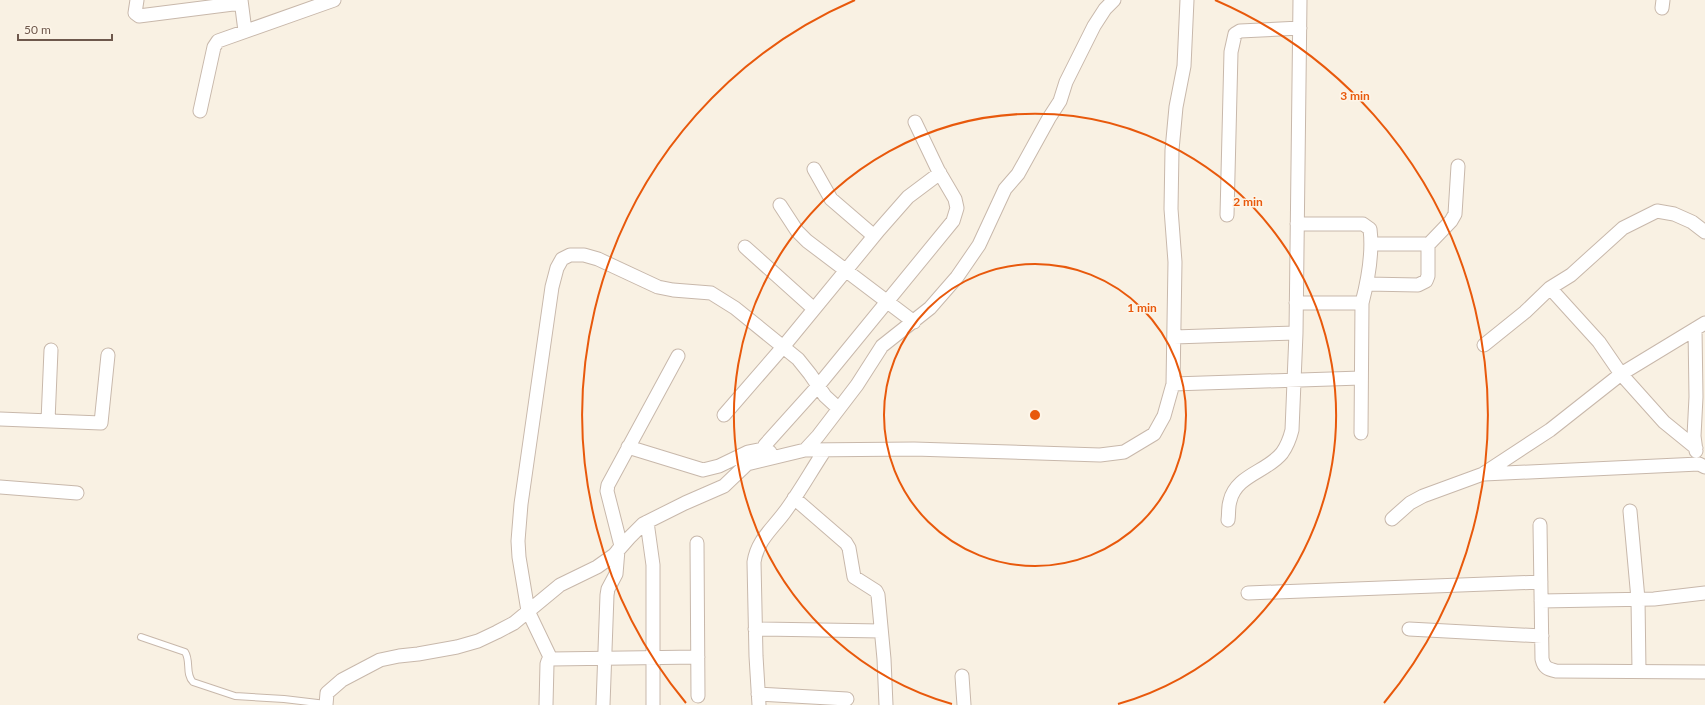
<svg xmlns="http://www.w3.org/2000/svg" width="1705" height="705" viewBox="0 0 1705 705" font-family="Lato,sans-serif">
<style>
.lines{fill:none;stroke-linecap:round;stroke-linejoin:round}
.service-casing{stroke:#c8b8ab;stroke-width:8}
.minor-casing{stroke:#c8b8ab;stroke-width:15}
.service{stroke:#fff;stroke-width:6}
.minor{stroke:#fff;stroke-width:13}
.ring{fill:none;stroke:#e8590c;stroke-width:2}
.centre{fill:#e8590c;stroke:#fdf5e8;stroke-width:2}
.ring-label{font-size:12px;text-anchor:middle;font-weight:bold;fill:#e8590c;stroke:#fdf5e8;stroke-width:3;stroke-linejoin:round;paint-order:stroke}
</style>
<rect width="100%" height="100%" fill="#f9f1e3"/>
<g class="lines">
<defs>
<path id="service" d="M 141,637 L 185,652 C 191,661 185,674 193,682 L 235,696 L 284,699 L 326,704"/>
<path id="minor" d="M 137,0 L 135,13 L 139,16 L 241,3
M 241,0 L 245,31
M 1662,8 L 1663,0
M 200,111 L 214,47 L 218,41 L 334,0
M 814,169 L 831,199 L 874,236
M 780,205 L 797,231 L 807,241 L 914,322
M 1227,215 L 1231,52 L 1235,34 L 1240,31 L 1300,28
M 1297,224 L 1363,224 L 1370,229 C 1373,253 1368,280 1362,303 L 1361,433
M 1427,246 L 1451,221 L 1455,214 L 1458,166
M 745,247 L 814,309
M 1367,284 L 1418,285 L 1426,281 L 1428,276 L 1428,248 L 1425,244 L 1371,244
M 1550,288 L 1599,342 L 1621,374 L 1664,422 L 1696,448
M 1296,303 L 1362,303
M 1695,329 L 1696,397 L 1694,436 L 1696,451
M 1174,337 L 1296,333
M 1484,345 L 1525,312 L 1550,288 L 1571,275 L 1623,228 L 1657,211 L 1674,214 L 1692,222 L 1705,232
M 1173,384 L 1361,378
M 724,415 L 783,347 L 879,230 L 908,197 L 940,173
M 0,419 L 101,423 L 108,355
M 48,421 L 51,350
M 628,447 L 703,470 L 719,466 L 748,452 L 758,450 L 770,452
M 805,450 L 914,449 L 1100,455 L 1124,452 L 1154,434 L 1164,416 L 1173,384 L 1175,262 L 1171,209 L 1172,150 L 1176,107 L 1184,66 L 1187,0
M 762,451 L 765,445 L 818,386 L 953,221 L 957,208 L 955,199 L 938,170 L 915,122
M 1484,474 L 1699,464 L 1705,467
M 0,487 L 77,493
M 794,498 L 846,543 L 849,548 L 854,577 L 876,591 L 878,595 L 884,659 L 886,705
M 1630,511 L 1638,599 L 1639,671
M 1392,519 L 1410,503 L 1423,496 L 1483,474 L 1550,430 L 1621,374 L 1705,323
M 1228,520 C 1229,514 1228,507 1230,501 C 1236,475 1267,472 1282,453 C 1287,446 1290,438 1292,430 L 1296,333 L 1300,0
M 647,522 L 653,565 L 653,705
M 1540,525 L 1542,659 C 1544,668 1548,669 1556,671 L 1705,672
M 697,543 L 698,696
M 621,546 L 607,491 L 608,485 L 678,356
M 1248,593 L 1541,582
M 1541,601 L 1654,599 L 1705,593
M 755,629 L 881,631
M 1409,629 L 1542,636
M 551,659 L 528,611 L 519,557 L 518,541 L 521,504 L 552,287 L 557,268 L 562,259 L 570,255 L 584,255 L 598,259 L 658,287 L 673,290 L 711,293 L 735,308 L 798,359 L 810,374 L 825,396 L 838,408
M 962,676 L 964,705
M 758,694 L 847,699
M 326,705 L 327,693 L 342,680 L 380,660 L 399,656 L 418,654 L 457,647 L 478,641 L 497,632 L 514,623 L 560,585 L 597,567 L 614,555 L 629,538 L 643,524 L 685,503 L 724,486 L 747,464 L 805,450 L 818,436 L 857,385 L 882,346 L 930,308 L 957,277 L 979,245 L 1005,189 L 1018,174 L 1049,118 L 1060,101 L 1066,82 L 1094,26 L 1105,9 L 1114,0
M 546,705 L 547,664 L 548,661 L 551,659 L 698,657
M 603,705 L 607,595 L 608,589 L 616,574 L 618,550
M 759,705 L 756,656 L 754,562 C 757,541 772,529 784,513 C 799,493 811,471 825,450"/>
</defs>
<use href="#service" class="service-casing"/>
<use href="#minor" class="minor-casing"/>
<use href="#service" class="service"/>
<use href="#minor" class="minor"/>
</g>
<g class="ring">
<circle cx="1035" cy="415" r="151"/>
<path d="M952 704A301 301 0 1 1 1118 704"/>
<path d="M686 703A452 452 0 0 1 855 0M1215 0A452 452 0 0 1 1384 703"/>
</g>
<circle cx="1035" cy="415" r="6" class="centre"/>
<g class="ring-label">
<text x="1355" y="100">3 min</text>
<text x="1248" y="206">2 min</text>
<text x="1142" y="312">1 min</text>
</g>
<path d="M18 34v6h94v-6" fill="none" stroke="#6e584c" stroke-width="2"/>
<text x="24" y="34" font-size="12" fill="#6e584c" stroke="#fdf5e8" stroke-width="3" paint-order="stroke">50 m</text>
</svg>
